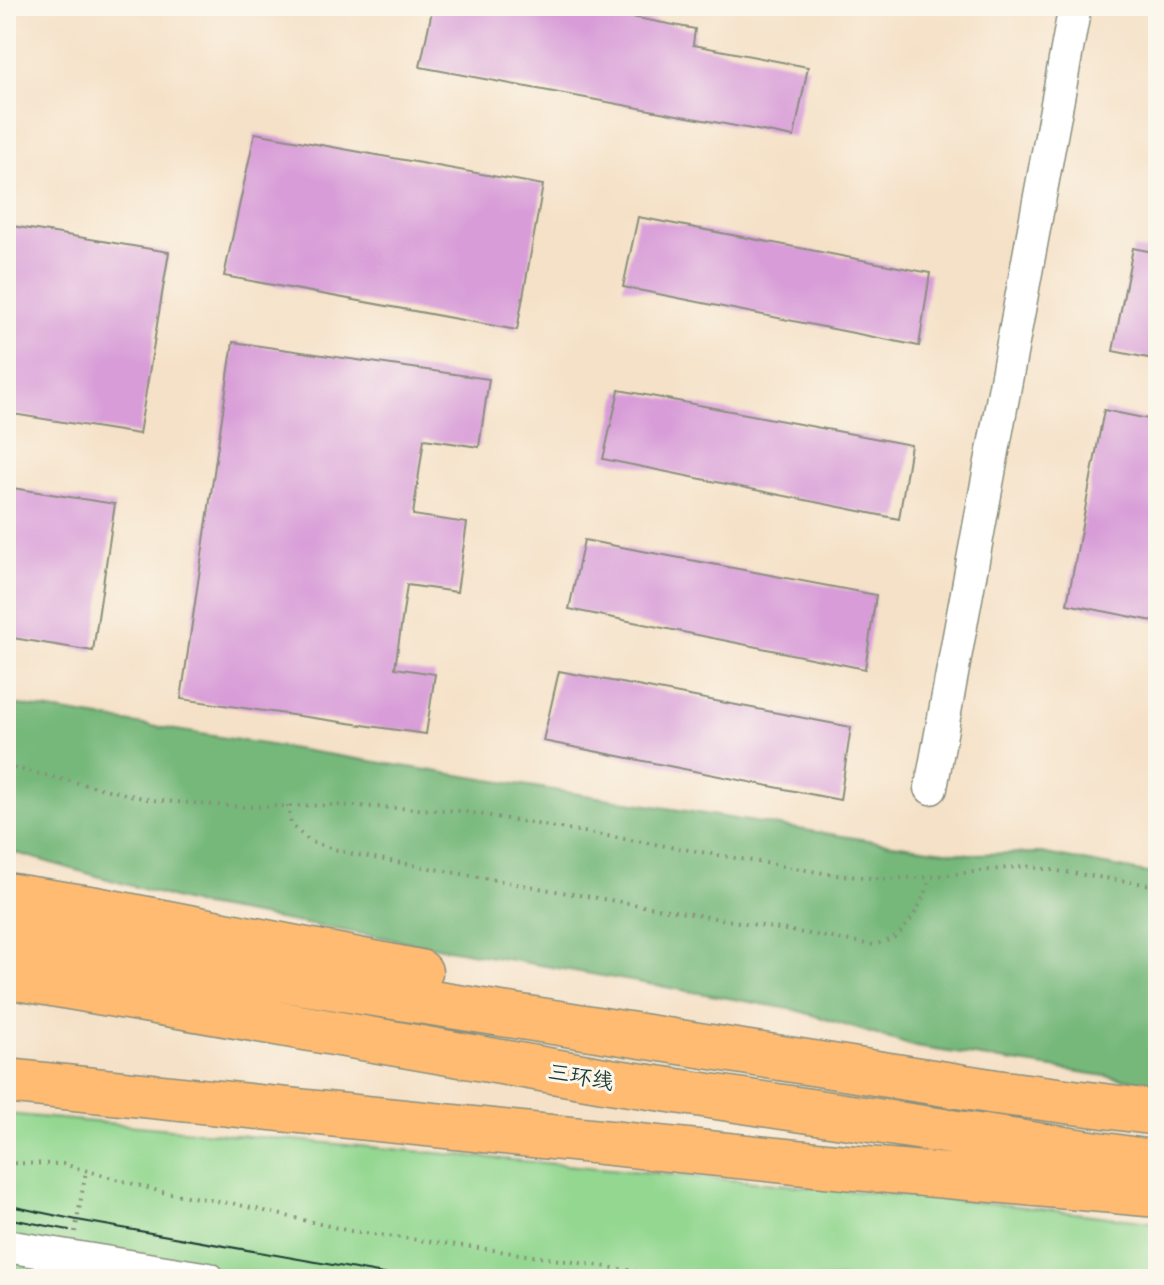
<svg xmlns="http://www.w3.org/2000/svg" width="1164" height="1285" viewBox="0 0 1164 1285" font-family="Delius,'LXGW WenKai TC',sans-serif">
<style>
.green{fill:#93d790;stroke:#598a62;stroke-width:2}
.forest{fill:#76b87a;stroke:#4a7a57;stroke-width:2}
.building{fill:#d89dd8}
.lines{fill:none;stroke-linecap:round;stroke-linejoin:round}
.minor-casing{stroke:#8a8f7e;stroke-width:35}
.highway-casing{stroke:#8a8f7e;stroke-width:47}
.path{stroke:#8a8f7e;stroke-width:4;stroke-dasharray:2 6;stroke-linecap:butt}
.minor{stroke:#fff;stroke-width:32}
.highway{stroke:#febb71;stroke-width:44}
.tram{stroke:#1f3d34;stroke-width:2}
.labels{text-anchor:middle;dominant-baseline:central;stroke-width:6;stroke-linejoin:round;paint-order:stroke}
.street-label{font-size:22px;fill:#1f3d34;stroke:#fbf7ec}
</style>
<rect width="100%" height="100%" fill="#fbf7ec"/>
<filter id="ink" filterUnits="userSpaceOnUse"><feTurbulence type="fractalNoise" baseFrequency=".0125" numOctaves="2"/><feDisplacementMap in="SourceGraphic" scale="16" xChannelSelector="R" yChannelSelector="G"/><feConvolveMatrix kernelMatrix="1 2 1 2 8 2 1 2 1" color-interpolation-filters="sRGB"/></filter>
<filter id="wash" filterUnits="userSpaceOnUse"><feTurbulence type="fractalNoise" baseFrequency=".006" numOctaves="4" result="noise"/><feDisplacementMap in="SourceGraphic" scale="32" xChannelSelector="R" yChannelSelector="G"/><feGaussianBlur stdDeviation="1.8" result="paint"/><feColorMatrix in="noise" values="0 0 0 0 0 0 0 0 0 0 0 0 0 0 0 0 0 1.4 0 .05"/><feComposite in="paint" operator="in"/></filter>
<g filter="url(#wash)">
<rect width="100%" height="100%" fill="#f5e1c7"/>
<path class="green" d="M 6,1114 L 1007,1205 L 1158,1223 L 1158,1279 L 442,1279 L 436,1275 L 431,1279 L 6,1279 Z"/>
<path class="forest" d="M 6,703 L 899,845 L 969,854 L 1041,853 L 1158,875 L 1158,1084 L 916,1047 L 796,1010 L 198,905 L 6,850 Z"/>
<g id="blocks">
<path class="building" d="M 433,6 L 481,6 L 532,15 L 534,6 L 574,6 L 695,29 L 693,45 L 808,67 L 794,137 L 420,67 Z
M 255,133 L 543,185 L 517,330 L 224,276 Z
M 638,217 L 930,273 L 919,346 L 623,287 Z
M 6,225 L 169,252 L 139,434 L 6,413 Z
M 1133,248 L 1158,253 L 1158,360 L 1113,351 Z
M 233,342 L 489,379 L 479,447 L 424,439 L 413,515 L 467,523 L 457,592 L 407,585 L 395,668 L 435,674 L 426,734 L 181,699 Z
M 619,390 L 911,445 L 899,519 L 603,459 Z
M 1104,410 L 1158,421 L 1158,622 L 1067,604 Z
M 6,487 L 115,504 L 93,651 L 6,637 Z
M 584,540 L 876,595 L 865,669 L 569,609 Z
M 559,671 L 851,727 L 840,800 L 543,741 Z"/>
</g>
</g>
<g filter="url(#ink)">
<use href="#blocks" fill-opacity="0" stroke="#8a8f7e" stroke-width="2"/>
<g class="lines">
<defs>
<path id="minor" d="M 931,788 L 1075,6
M 6,1246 L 209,1279"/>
<path id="highway" d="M 6,895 L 96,909 L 420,972
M 6,934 L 109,952 L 996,1092 L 1158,1113
M 6,976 L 610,1081 L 1158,1163
M 6,1081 L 845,1167 L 1158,1195"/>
</defs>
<use href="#minor" class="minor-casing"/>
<use href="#highway" class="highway-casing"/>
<path class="path" d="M 6,766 L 151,800 L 245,807 L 333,805 L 461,811 L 835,875 L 883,879 L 930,877 L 1025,866 L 1158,886
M 288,805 L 291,825 L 311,842 L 347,853 L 550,890 L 874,945 C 880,943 888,941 893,938 C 908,930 928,893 930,877
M 6,1163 L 63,1164 L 162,1192 L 235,1204 L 350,1231 L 479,1248 L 681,1278 L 780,1279
M 75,1232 L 86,1171"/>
<use href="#minor" class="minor"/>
<use href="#highway" class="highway"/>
<path class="tram" d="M 6,1205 L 77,1220 L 412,1279
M 6,1218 L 69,1230"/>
</g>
</g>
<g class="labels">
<g class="street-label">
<text transform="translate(581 1076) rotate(10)">三环线</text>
</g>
</g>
<rect width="1164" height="1285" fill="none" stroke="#fbf7ec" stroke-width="32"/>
</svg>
